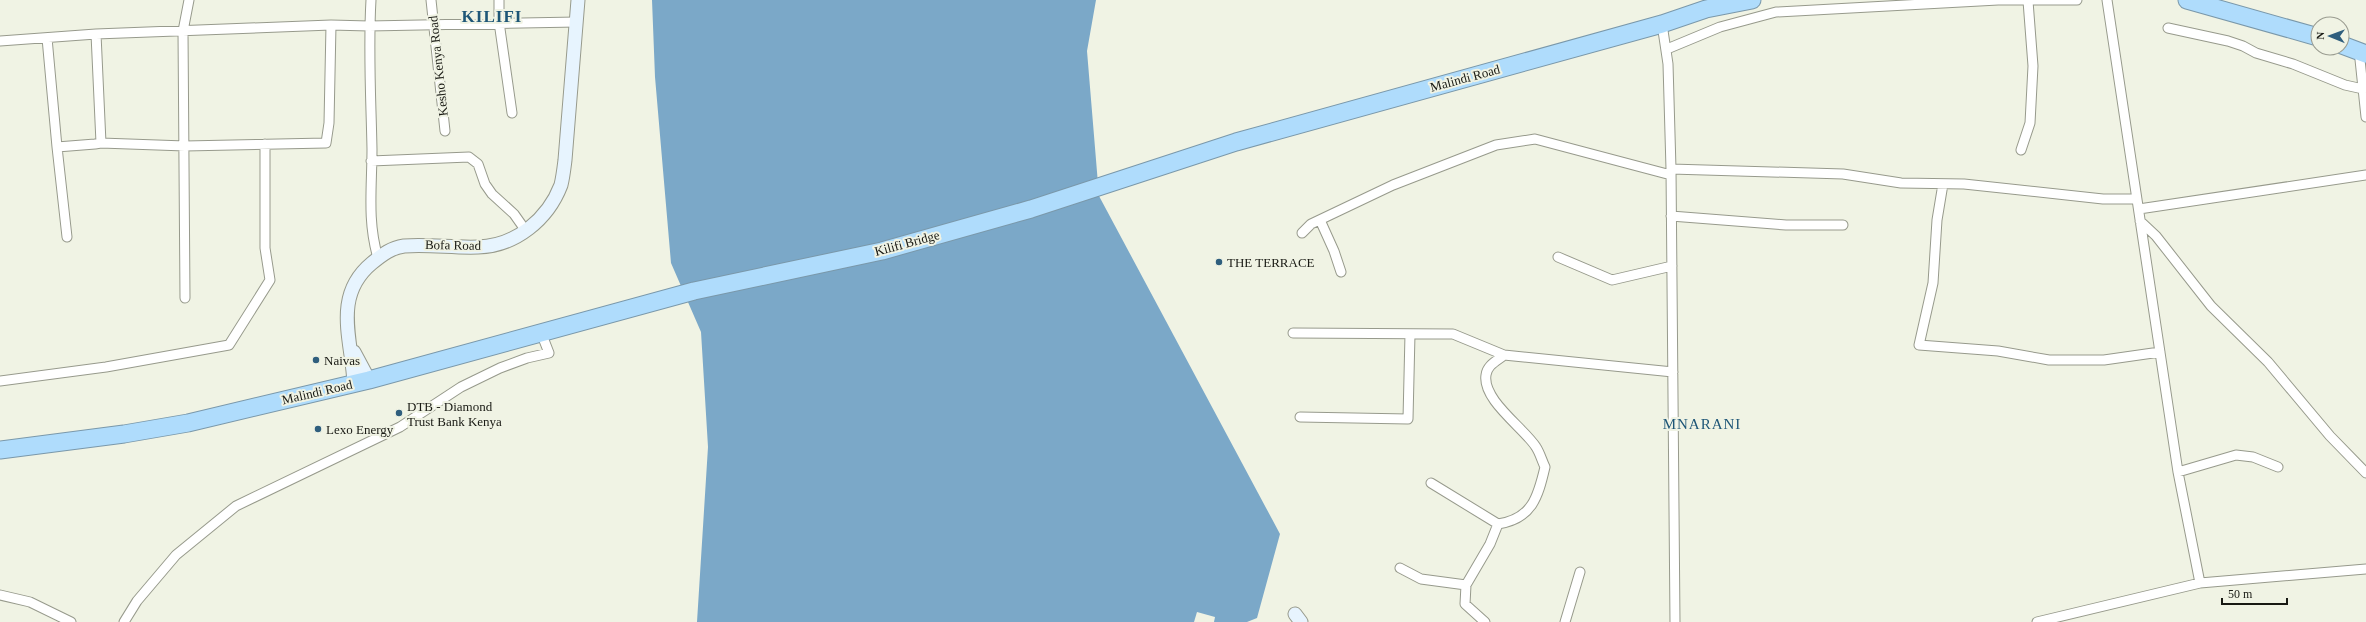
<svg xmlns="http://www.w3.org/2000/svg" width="2366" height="622" viewBox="0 0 2366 622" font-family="'Times New Roman',serif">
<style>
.water{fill:#7ba8c8}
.pier{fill:#f0f3e4}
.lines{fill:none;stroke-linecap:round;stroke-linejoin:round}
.street-casing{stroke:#979a8c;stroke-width:11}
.secondary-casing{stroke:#979a8c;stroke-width:15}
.highway-casing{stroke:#7a98aa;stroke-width:19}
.street{stroke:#fff;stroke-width:9}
.secondary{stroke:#e7f4fe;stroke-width:13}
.highway{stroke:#afdcfc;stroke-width:17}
.poi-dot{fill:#2f5e7d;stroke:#f0f3e4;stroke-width:1.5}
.labels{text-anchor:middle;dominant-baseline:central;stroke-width:4;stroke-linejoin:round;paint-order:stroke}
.street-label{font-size:13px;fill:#181913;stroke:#f0f3e4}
.poi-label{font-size:13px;fill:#181913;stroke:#f0f3e4;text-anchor:start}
.quarter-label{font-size:15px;letter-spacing:1px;fill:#1e5677;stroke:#f0f3e4}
.district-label{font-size:17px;font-weight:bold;letter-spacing:1px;fill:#1e5677;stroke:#f0f3e4}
</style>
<rect width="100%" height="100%" fill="#f0f3e4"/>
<path class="water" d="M 652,0 L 1096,0 L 1087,51 L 1099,196 L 1280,534 L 1257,618 L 1247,622 L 697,622 L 708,447 L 701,332 L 671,263 L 655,77 Z"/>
<path class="pier" d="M 1197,612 L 1215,617 L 1214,622 L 1194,622 Z"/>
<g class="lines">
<defs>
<path id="street" d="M 371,0 C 368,50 371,99 372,149 C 372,187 367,221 378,258
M 431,0 L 445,131
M 499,0 L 499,22 L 512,113
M 2107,0 L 2178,472 L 2200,583 L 2366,569
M 1662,24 L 1668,64 L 1671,169 L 1675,622
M 2168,28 L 2228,41 L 2243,46 L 2256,53 L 2293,64 L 2345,85 L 2363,89
M 47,38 L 57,147 L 95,144 L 101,143 L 96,34
M 0,41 L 96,34 L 331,25 L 369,26 L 577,22
M 1667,49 L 1720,27 L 1776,12 L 1998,0 L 2077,0
M 2359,50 L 2366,117
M 101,143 L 185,146 L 326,143 L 329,123 L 331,25
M 57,147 L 67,237
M 2021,150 L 2030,123 L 2033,66 L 2028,1
M 371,161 L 469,157 L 478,164 L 485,184 L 492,194 L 514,214 L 526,231
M 1671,169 L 1843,174 L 1901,183 L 1964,184 L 2103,199 L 2137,199
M 1943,184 L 1937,220 L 1933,283 L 1919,345 L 1998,351 L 2049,360 L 2104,360 L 2160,352
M 2139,209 L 2366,175
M 1671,216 L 1786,225 L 1843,225
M 1320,220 L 1334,251 L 1341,272
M 2140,221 L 2156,236 L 2211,306 L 2268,362 L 2330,436 L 2366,473
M 1302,233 L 1311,224 L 1393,185 L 1496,145 L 1535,139 L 1671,175
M 1558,257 L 1612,280 L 1672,266
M 185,298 L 183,31 L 189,0
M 1293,333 L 1453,334 L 1504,355
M 0,381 L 106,367 L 229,345 L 270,280 L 265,248 L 265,144
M 1300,417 L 1408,419 L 1410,334
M 2178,472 L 2236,455 L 2253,457 L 2278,467
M 1431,483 L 1498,524
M 1400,568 L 1421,579 L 1466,585 L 1490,544 L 1498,524 C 1532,519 1538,497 1545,467 C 1542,461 1540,453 1536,447 C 1524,428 1482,400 1486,375 C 1487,365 1497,361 1504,355 L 1673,372
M 1466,585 L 1465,604 L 1485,622
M 0,595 L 30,602 L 71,622
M 124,622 L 137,601 L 176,555 L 236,506 L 400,427 L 461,387 L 500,368 L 527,358 L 549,353 L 542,335
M 1565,622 L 1580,572
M 2037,622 L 2200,583"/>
<path id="secondary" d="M 354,352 L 369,380
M 354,383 C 352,340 332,296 372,263 C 383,254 391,248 404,246 C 429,244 453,248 478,247 C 516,246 548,219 561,185 C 563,177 564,168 565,160 L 578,0
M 1295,614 L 1301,622"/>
<path id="highway" d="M 2187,0 L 2318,37
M 2342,45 L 2366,54
M 0,450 L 124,434 L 188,423 L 369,380 L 694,291 L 882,251 L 1031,209 L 1236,142 L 1662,24 L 1706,9 L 1752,0"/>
</defs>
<use href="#street" class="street-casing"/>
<use href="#secondary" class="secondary-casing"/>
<use href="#highway" class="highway-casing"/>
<use href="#street" class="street"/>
<use href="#secondary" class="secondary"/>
<use href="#highway" class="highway"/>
</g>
<g class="poi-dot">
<circle cx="1219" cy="262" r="4"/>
<circle cx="316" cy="360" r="4"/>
<circle cx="399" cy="413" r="4"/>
<circle cx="318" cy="429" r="4"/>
</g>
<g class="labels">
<g class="street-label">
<text transform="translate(438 66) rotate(-96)">Kesho Kenya Road</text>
<text transform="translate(1465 78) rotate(-15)">Malindi Road</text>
<text transform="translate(907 243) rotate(-15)">Kilifi Bridge</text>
<text transform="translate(453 245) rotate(1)">Bofa Road</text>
<text transform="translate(317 392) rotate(-13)">Malindi Road</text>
</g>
<g class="poi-label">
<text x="1227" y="262">THE TERRACE</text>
<text x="324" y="360">Naivas</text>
<text x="407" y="406">DTB - Diamond<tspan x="407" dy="15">Trust Bank Kenya</tspan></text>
<text x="326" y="429">Lexo Energy</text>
</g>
<g class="quarter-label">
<text x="1702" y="424">MNARANI</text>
</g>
<g class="district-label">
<text x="492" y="16">KILIFI</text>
</g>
</g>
<g transform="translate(2330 36) rotate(271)"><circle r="19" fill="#f0f3e4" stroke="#9a9c90"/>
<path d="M0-3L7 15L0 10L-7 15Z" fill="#2f5e7d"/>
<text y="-6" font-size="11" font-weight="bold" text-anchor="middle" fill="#181913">N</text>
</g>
<path d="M2222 598v6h65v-6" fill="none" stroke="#181913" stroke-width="2"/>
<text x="2228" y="598" font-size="12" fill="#181913" stroke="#f0f3e4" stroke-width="3" paint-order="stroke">50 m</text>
</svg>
